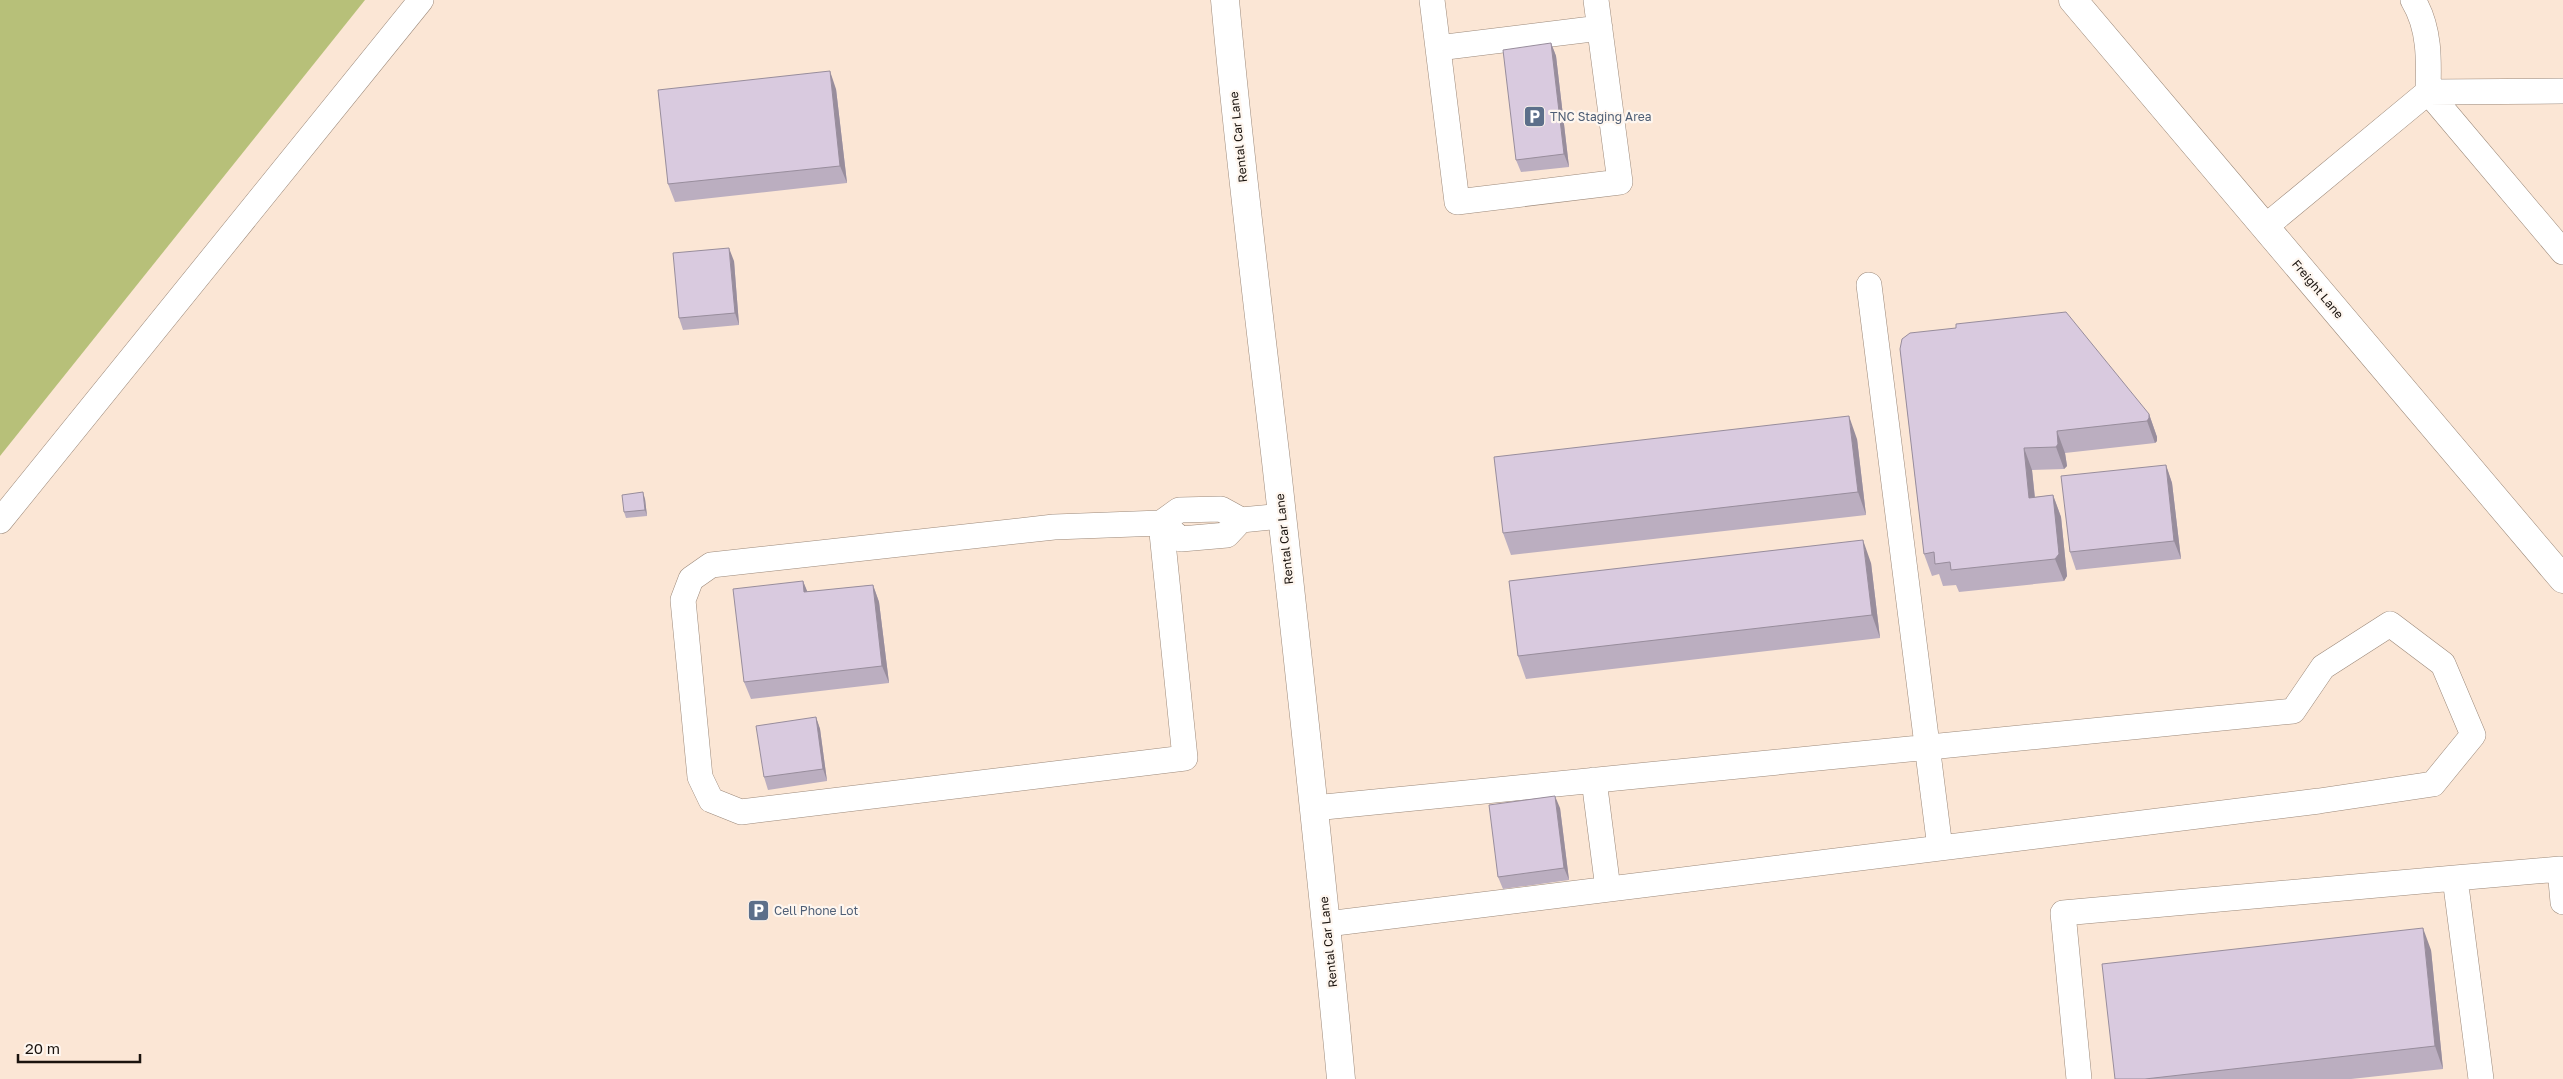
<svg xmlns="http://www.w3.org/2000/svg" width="2563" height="1079" viewBox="0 0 2563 1079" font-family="'Golos Text',sans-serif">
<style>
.grass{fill:#b7c079}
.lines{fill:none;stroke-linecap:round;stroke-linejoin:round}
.service-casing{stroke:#9c897a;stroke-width:26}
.minor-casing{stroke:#9c897a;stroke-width:29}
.service{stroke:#fff;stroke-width:25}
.minor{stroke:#fff;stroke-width:28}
.wall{fill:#bbaec0}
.shaded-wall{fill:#988d9c}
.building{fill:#d9cadf;stroke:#988d9c}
.labels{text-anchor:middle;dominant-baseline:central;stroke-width:4.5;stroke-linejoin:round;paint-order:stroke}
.service-label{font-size:12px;fill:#4e5e75;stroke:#fef6ef;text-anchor:start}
.street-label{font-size:12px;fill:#1a130e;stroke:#fef6ef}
</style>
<rect width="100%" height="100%" fill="#fbe6d5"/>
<path class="grass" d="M 0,0 L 365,0 L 0,456 Z"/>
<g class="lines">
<defs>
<path id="service" d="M 1432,0 L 1457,202 L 1620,182 L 1596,0
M 2413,0 C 2430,28 2429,60 2428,92 L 2563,91
M 1438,48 L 1600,28
M 2265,227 L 2428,92 L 2563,252
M 1869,285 L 1940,848
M 0,521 L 421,0
M 1161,523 L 1185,758 L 741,812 L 711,800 L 700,777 L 683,600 L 691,579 L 711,565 L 1054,527 L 1161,523 L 1179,510 L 1221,509 L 1241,520 L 1282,516
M 1161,523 L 1181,539 L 1227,535 L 1241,520
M 1594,780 L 1608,889
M 1314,808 L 2293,711 L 2323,667 L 2390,624 L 2443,664 L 2473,735 L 2433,784 L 2319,801 L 1327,924
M 2455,878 L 2560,869 L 2563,902
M 2079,1079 L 2063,913 L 2455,878 L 2481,1079"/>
<path id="minor" d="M 1225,0 C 1239,154 1258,307 1276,461 C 1299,667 1322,873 1341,1079
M 2073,0 L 2563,579"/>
</defs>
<use href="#service" class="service-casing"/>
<use href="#minor" class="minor-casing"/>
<use href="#service" class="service"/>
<use href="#minor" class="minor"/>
</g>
<path class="wall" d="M 1551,43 L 1556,56 L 1569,167 L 1521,172 L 1516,160 Z
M 836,89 L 847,183 L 675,202 L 668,184 Z
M 734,261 L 739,325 L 683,330 L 679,318 Z
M 1900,349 L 2149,414 L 2157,437 L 2157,441 L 2155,443 L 2065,453 L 2067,466 L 2064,469 L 2032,470 L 2035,497 L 2053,495 L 2061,517 L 2067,576 L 2064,581 L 1959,592 L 1956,585 L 1943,586 L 1939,574 L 1932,576 L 1924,554 Z
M 1857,439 L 1866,515 L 1511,555 L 1503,533 Z
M 2166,465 L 2172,483 L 2181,559 L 2076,570 L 2070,552 Z
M 645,499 L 647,516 L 626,518 L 624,512 Z
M 1871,563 L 1880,638 L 1526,679 L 1518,656 Z
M 803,581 L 807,592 L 873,585 L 879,602 L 889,683 L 751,699 L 744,682 Z
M 816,717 L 820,729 L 827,781 L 768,790 L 764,777 Z
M 1560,808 L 1569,880 L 1503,889 L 1498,877 Z
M 2431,950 L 2443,1069 L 2351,1079 L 2115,1079 Z"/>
<path class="shaded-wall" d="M 1551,43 L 1556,56 L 1569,167 L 1564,154 Z
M 830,71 L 836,89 L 847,183 L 840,166 Z
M 729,248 L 734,261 L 739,325 L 735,313 Z
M 2149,414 L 2157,437 L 2157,441 L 2155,443 L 2147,421 Z
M 1849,416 L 1857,439 L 1866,515 L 1858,492 Z
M 2057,431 L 2065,453 L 2067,466 L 2064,469 L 2056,447 Z
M 2024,448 L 2032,470 L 2037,520 L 2029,498 Z
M 2166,465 L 2172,483 L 2181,559 L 2174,541 Z
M 643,492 L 645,499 L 647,516 L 645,510 Z
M 2053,495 L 2061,517 L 2067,576 L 2064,581 L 2055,559 Z
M 1863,540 L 1871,563 L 1880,638 L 1872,615 Z
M 803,581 L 810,598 L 804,592 Z
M 873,585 L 879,602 L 889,683 L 882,666 Z
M 816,717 L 820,729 L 827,781 L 823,769 Z
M 1555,796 L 1560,808 L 1569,880 L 1564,868 Z
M 2423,928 L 2431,950 L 2443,1069 L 2435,1046 Z"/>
<path class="building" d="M 1551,43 L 1564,154 L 1516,160 L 1503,50 Z
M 830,71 L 840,166 L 668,184 L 658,90 Z
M 729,248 L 735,313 L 679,318 L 673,253 Z
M 2066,312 L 2149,414 L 2149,418 L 2147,421 L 2057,431 L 2058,444 L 2056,447 L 2024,448 L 2029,498 L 2053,495 L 2059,554 L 2055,559 L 1951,570 L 1950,562 L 1935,564 L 1934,552 L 1924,554 L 1900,349 L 1902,339 L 1910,333 L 1956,328 L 1956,324 Z
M 1849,416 L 1858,492 L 1503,533 L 1494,457 Z
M 2166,465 L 2174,541 L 2070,552 L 2061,476 Z
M 643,492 L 645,510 L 624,512 L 622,495 Z
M 1863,540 L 1872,615 L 1518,656 L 1509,581 Z
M 803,581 L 804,592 L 873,585 L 882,666 L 744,682 L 733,589 Z
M 816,717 L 823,769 L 764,777 L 756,726 Z
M 1555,796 L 1564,868 L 1498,877 L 1489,805 Z
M 2423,928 L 2435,1046 L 2145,1079 L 2115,1079 L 2102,964 Z"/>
<defs>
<symbol id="parking-square" viewBox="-11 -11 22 22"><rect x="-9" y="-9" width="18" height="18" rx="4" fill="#5c6f8a" stroke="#fef6ef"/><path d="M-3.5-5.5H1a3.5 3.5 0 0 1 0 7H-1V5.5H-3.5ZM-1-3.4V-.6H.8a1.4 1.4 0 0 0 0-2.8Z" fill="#fff"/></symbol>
</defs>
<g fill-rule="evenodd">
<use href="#parking-square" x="1522" y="104" width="25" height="25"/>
<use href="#parking-square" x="746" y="898" width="25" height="25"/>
</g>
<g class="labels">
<g class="service-label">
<text x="1550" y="116">TNC Staging Area</text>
<text x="774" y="910">Cell Phone Lot</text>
</g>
<g class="street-label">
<text transform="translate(1238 137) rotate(-96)">Rental Car Lane</text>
<text transform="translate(2318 289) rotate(50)">Freight Lane</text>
<text transform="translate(1284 539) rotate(-96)">Rental Car Lane</text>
<text transform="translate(1328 942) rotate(-96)">Rental Car Lane</text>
</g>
</g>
<path d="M18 1054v8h122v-8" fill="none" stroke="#1a130e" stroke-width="2.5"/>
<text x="25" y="1054" font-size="15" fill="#1a130e" stroke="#fef6ef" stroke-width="4" paint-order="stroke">20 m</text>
</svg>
